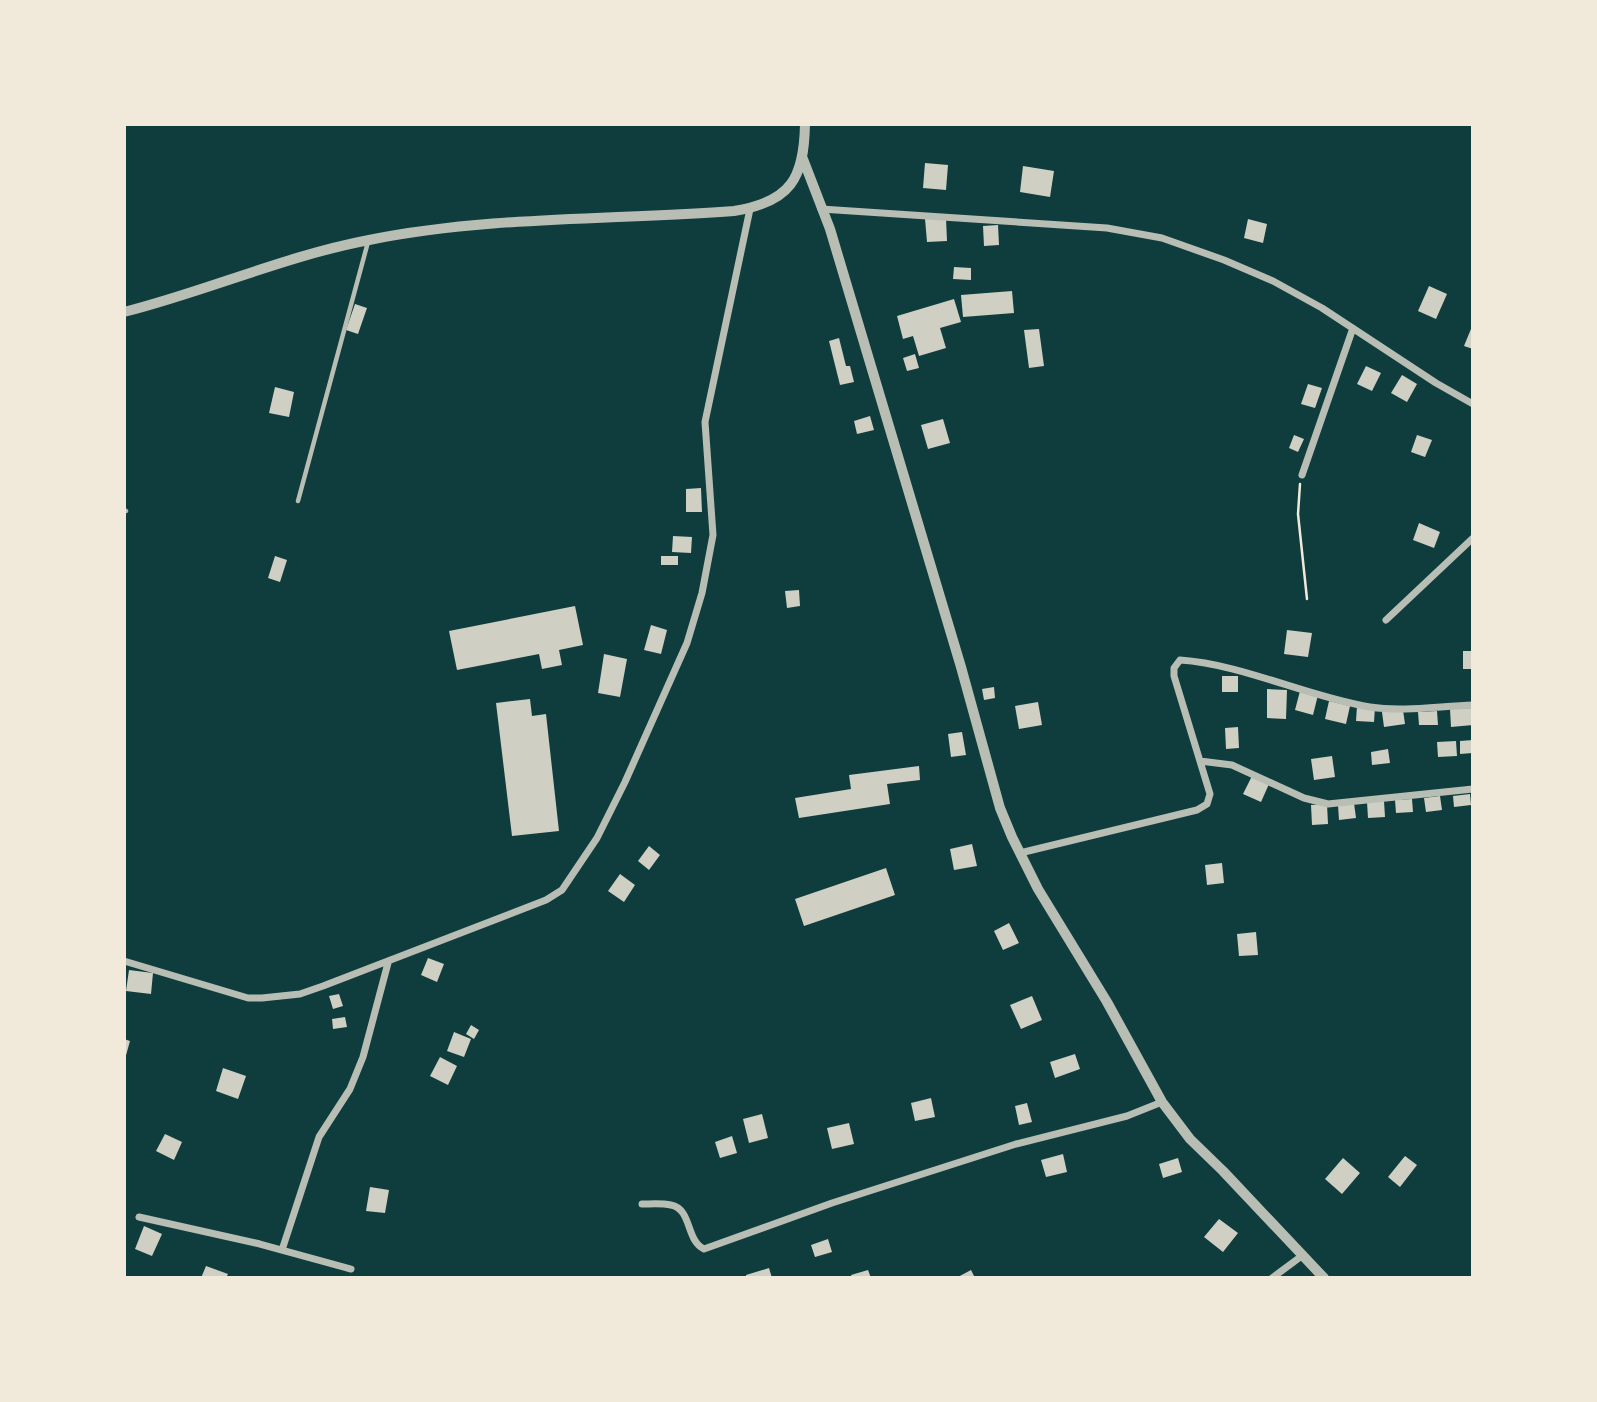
<svg xmlns="http://www.w3.org/2000/svg" width="1597" height="1402" viewBox="0 0 1597 1402" font-family="Quicksand,sans-serif">
<style>
.building{fill:#cfcfc3}
.lines{fill:none;stroke-linecap:round;stroke-linejoin:round}
.path{stroke:#f1e9da;stroke-width:2.5}
.service{stroke:#b8beb3;stroke-width:4.5}
.minor{stroke:#b8beb3;stroke-width:7}
.tertiary{stroke:#b8beb3;stroke-width:10}
</style>
<rect width="100%" height="100%" fill="#0f3d3e"/>
<path class="building" d="M 925,163 L 948,165 L 946,190 L 923,188 Z
M 1023,166 L 1054,171 L 1050,197 L 1020,192 Z
M 946,218 L 947,241 L 927,242 L 925,219 Z
M 1248,219 L 1267,224 L 1263,243 L 1244,238 Z
M 998,225 L 999,245 L 984,246 L 983,226 Z
M 954,267 L 971,268 L 971,280 L 953,279 Z
M 1429,286 L 1447,294 L 1436,319 L 1418,311 Z
M 1012,291 L 1014,313 L 963,317 L 961,295 Z
M 954,299 L 961,322 L 940,328 L 946,348 L 919,356 L 913,336 L 903,339 L 897,316 Z
M 355,304 L 367,308 L 358,334 L 346,330 Z
M 1473,324 L 1473,349 L 1464,346 Z
M 1039,329 L 1044,366 L 1029,368 L 1024,330 Z
M 839,338 L 846,366 L 850,366 L 854,382 L 840,385 L 829,341 Z
M 915,354 L 919,368 L 907,371 L 903,358 Z
M 1366,366 L 1381,373 L 1372,391 L 1357,384 Z
M 1402,375 L 1417,384 L 1407,402 L 1391,393 Z
M 1308,384 L 1322,388 L 1315,408 L 1301,404 Z
M 275,387 L 294,392 L 289,417 L 269,413 Z
M 870,416 L 874,430 L 857,434 L 854,421 Z
M 943,419 L 950,443 L 928,449 L 921,425 Z
M 1294,435 L 1304,439 L 1298,452 L 1289,448 Z
M 1417,435 L 1432,440 L 1425,457 L 1411,452 Z
M 701,488 L 702,512 L 686,512 L 686,489 Z
M 1419,523 L 1440,532 L 1434,548 L 1413,540 Z
M 673,536 L 692,537 L 691,553 L 672,552 Z
M 275,556 L 287,560 L 280,582 L 268,578 Z
M 661,556 L 678,556 L 678,565 L 661,565 Z
M 799,590 L 800,606 L 787,608 L 785,591 Z
M 575,606 L 583,645 L 559,650 L 562,665 L 542,669 L 539,654 L 457,670 L 449,631 Z
M 651,625 L 667,630 L 661,654 L 644,650 Z
M 1287,630 L 1312,633 L 1308,657 L 1284,654 Z
M 1463,651 L 1473,651 L 1473,669 L 1463,669 Z
M 604,654 L 627,659 L 620,697 L 598,693 Z
M 1222,676 L 1238,676 L 1238,692 L 1222,692 Z
M 994,687 L 995,698 L 984,700 L 982,689 Z
M 1267,689 L 1287,690 L 1286,719 L 1267,718 Z
M 1300,691 L 1318,695 L 1313,715 L 1295,710 Z
M 530,699 L 532,716 L 546,714 L 559,831 L 512,836 L 496,703 Z
M 1329,701 L 1350,706 L 1346,724 L 1325,719 Z
M 1038,702 L 1042,725 L 1019,729 L 1015,706 Z
M 1357,706 L 1375,707 L 1374,722 L 1356,721 Z
M 1472,708 L 1473,725 L 1451,727 L 1450,709 Z
M 1403,710 L 1405,724 L 1384,727 L 1382,712 Z
M 1437,711 L 1438,725 L 1419,725 L 1418,712 Z
M 1238,727 L 1239,748 L 1226,749 L 1225,728 Z
M 962,732 L 966,755 L 951,757 L 948,734 Z
M 1473,740 L 1473,753 L 1460,754 L 1460,741 Z
M 1456,741 L 1457,756 L 1438,757 L 1437,742 Z
M 1388,749 L 1390,763 L 1372,765 L 1371,752 Z
M 1332,756 L 1335,777 L 1314,780 L 1311,759 Z
M 919,766 L 920,780 L 887,784 L 890,804 L 799,818 L 795,798 L 851,789 L 849,775 Z
M 1252,776 L 1269,784 L 1261,802 L 1243,794 Z
M 1470,794 L 1471,805 L 1454,807 L 1453,796 Z
M 1440,796 L 1442,810 L 1426,812 L 1424,798 Z
M 1412,799 L 1413,812 L 1396,813 L 1395,800 Z
M 1384,801 L 1385,817 L 1368,818 L 1367,802 Z
M 1354,803 L 1356,818 L 1339,820 L 1338,805 Z
M 1327,804 L 1328,824 L 1312,825 L 1311,805 Z
M 972,844 L 977,866 L 954,870 L 950,849 Z
M 649,846 L 660,855 L 649,870 L 638,861 Z
M 1222,863 L 1224,883 L 1207,885 L 1205,865 Z
M 886,868 L 895,895 L 804,926 L 795,899 Z
M 620,874 L 635,885 L 624,902 L 608,891 Z
M 1009,923 L 1019,943 L 1003,950 L 994,931 Z
M 1256,932 L 1258,955 L 1239,956 L 1237,934 Z
M 428,958 L 444,964 L 437,982 L 421,975 Z
M 129,970 L 153,973 L 151,994 L 126,991 Z
M 339,994 L 343,1006 L 333,1009 L 329,996 Z
M 1032,996 L 1042,1020 L 1021,1029 L 1010,1005 Z
M 345,1017 L 347,1027 L 333,1029 L 332,1019 Z
M 471,1025 L 479,1030 L 474,1039 L 466,1034 Z
M 454,1032 L 471,1039 L 464,1057 L 447,1051 Z
M 124,1039 L 130,1041 L 125,1059 L 124,1059 Z
M 1075,1054 L 1080,1069 L 1055,1078 L 1050,1062 Z
M 440,1057 L 457,1066 L 448,1085 L 430,1076 Z
M 223,1068 L 246,1076 L 238,1099 L 216,1091 Z
M 931,1098 L 935,1117 L 915,1121 L 911,1103 Z
M 1027,1103 L 1032,1122 L 1019,1125 L 1015,1106 Z
M 762,1114 L 768,1138 L 749,1143 L 743,1119 Z
M 849,1123 L 854,1144 L 832,1149 L 827,1128 Z
M 165,1134 L 182,1142 L 174,1160 L 156,1151 Z
M 732,1136 L 737,1153 L 720,1158 L 715,1142 Z
M 1063,1154 L 1067,1172 L 1046,1177 L 1041,1160 Z
M 1405,1156 L 1417,1165 L 1400,1187 L 1388,1177 Z
M 1178,1158 L 1182,1172 L 1163,1178 L 1159,1164 Z
M 1343,1158 L 1360,1173 L 1342,1194 L 1325,1179 Z
M 370,1187 L 389,1190 L 385,1213 L 366,1211 Z
M 1219,1219 L 1238,1233 L 1223,1252 L 1204,1237 Z
M 144,1226 L 162,1234 L 152,1256 L 135,1249 Z
M 828,1239 L 832,1252 L 815,1257 L 811,1245 Z
M 206,1266 L 228,1274 L 226,1278 L 201,1278 Z
M 769,1268 L 772,1278 L 746,1278 L 746,1275 Z
M 868,1270 L 871,1278 L 852,1278 L 851,1275 Z
M 971,1270 L 975,1278 L 956,1278 Z"/>
<g class="lines">
<path class="path" d="M 1300,484 L 1298,514 L 1307,599"/>
<path class="service" d="M 298,501 L 368,242
M 124,510 L 126,511"/>
<path class="minor" d="M 821,209 L 1107,228 L 1162,238 L 1224,260 L 1273,281 L 1322,308 L 1436,383 L 1473,404
M 1302,475 L 1353,328
M 1386,620 L 1473,538
M 1200,761 L 1232,765 L 1304,798 L 1328,804 L 1473,789
M 1020,853 L 1197,810 L 1207,804 L 1210,794 L 1174,676 L 1174,668 L 1180,660 C 1242,664 1308,697 1370,707 C 1403,712 1439,706 1473,705
M 124,961 L 248,998 L 262,998 L 300,994 L 323,986 L 546,900 L 562,890 L 597,838 L 625,782 L 687,643 L 702,593 L 713,535 L 705,422 L 750,209
M 642,1204 C 651,1204 662,1203 671,1205 C 692,1209 686,1241 704,1249 L 832,1203 L 1016,1144 L 1127,1116 L 1162,1102
M 139,1217 L 260,1244 L 351,1269
M 282,1250 L 319,1137 L 350,1089 L 363,1057 L 388,963
M 1272,1278 L 1303,1255"/>
<path class="tertiary" d="M 803,159 L 830,229 L 961,667 L 1000,808 L 1012,837 L 1038,889 L 1107,1002 L 1162,1102 L 1190,1139 L 1223,1171 L 1324,1278
M 124,312 C 207,291 285,256 369,240 C 489,216 613,220 734,211 C 791,202 804,178 805,124"/>
</g>
<rect width="1597" height="1402" fill="none" stroke="#f1e9da" stroke-width="252"/>
</svg>
